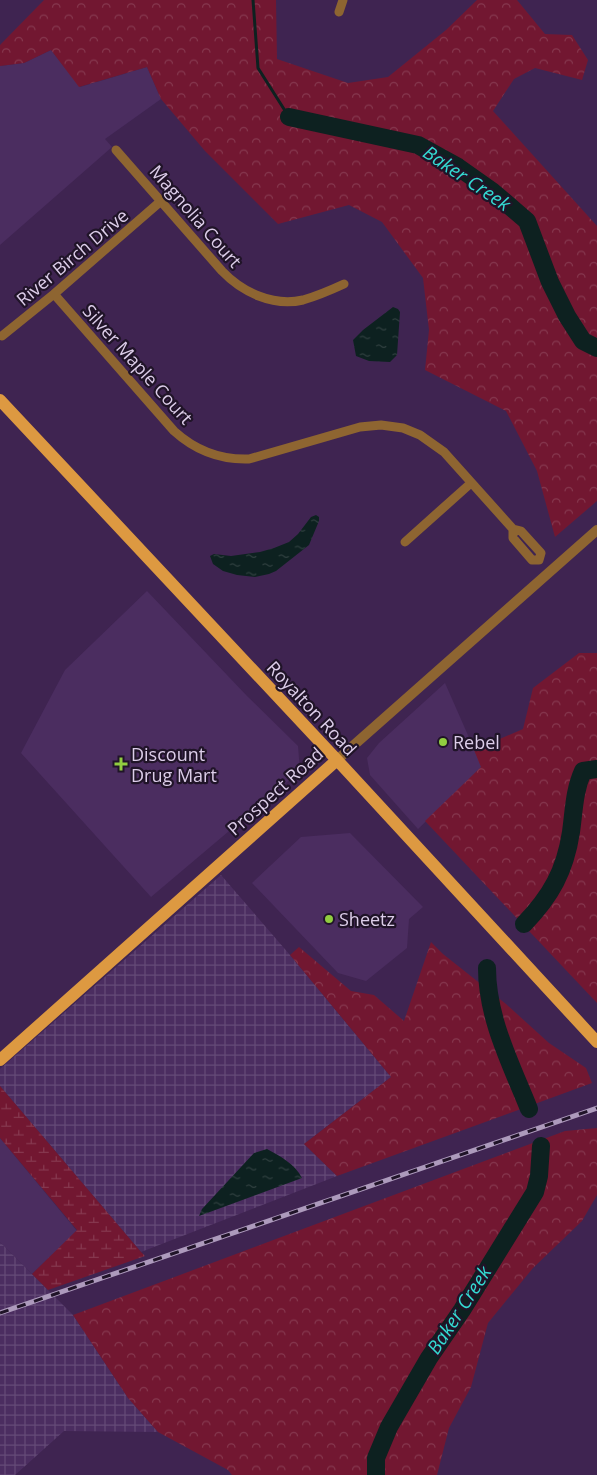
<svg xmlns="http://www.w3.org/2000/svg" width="597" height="1475" viewBox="0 0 597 1475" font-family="'Open Sans',sans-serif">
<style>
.built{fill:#4b2d60}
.industrial{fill:url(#industrial-grid)}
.forest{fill:url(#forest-crowns)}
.wetland{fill:url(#wetland-marsh)}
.water{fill:url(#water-ripples)}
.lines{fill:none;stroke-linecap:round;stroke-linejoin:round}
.stream{stroke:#0d2120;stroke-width:3}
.river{stroke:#0d2120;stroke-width:18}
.minor{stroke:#8e6531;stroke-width:9}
.tertiary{stroke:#8e6531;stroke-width:10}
.primary{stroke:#dd9941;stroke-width:12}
.rail-casing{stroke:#ad9abc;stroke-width:5}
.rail{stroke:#201428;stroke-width:3;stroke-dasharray:9;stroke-linecap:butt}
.poi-dot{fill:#91cd40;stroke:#201428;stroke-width:2}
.labels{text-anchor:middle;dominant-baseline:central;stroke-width:4.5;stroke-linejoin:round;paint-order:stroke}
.street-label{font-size:18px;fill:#dccde9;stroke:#201428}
.poi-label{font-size:18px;fill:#dccde9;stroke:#201428;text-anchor:start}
.water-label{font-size:19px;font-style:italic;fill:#34dad2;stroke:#201428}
</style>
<defs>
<pattern id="industrial-grid" width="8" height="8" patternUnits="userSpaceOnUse" patternTransform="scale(1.25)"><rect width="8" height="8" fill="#4b2d60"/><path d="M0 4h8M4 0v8" fill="none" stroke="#644a77"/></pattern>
<pattern id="forest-crowns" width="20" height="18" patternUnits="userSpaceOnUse" patternTransform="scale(1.25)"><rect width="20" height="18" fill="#721731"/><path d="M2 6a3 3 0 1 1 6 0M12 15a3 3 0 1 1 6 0" fill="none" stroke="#86384f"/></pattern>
<pattern id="wetland-marsh" width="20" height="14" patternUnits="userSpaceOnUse" patternTransform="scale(1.25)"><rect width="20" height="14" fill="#721731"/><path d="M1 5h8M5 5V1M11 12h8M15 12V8" fill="none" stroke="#86384f"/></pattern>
<pattern id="water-ripples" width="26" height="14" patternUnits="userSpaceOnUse" patternTransform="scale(1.25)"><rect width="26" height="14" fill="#0d2120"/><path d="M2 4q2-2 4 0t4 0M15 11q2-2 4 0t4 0" fill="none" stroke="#304040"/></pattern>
</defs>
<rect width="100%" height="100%" fill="#3f2451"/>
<path class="built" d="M 51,50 L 80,87 L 147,67 L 161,99 L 105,139 L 112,147 L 0,245 L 0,66 L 24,63 Z
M 147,591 L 247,696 L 298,746 L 300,771 L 151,897 L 21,753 L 65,670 Z
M 445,683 L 482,767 L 418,829 L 370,775 L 367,758 L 379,743 Z
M 350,833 L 423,907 L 409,919 L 407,948 L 366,981 L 338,973 L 252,883 L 301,837 Z
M 0,1138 L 77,1231 L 32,1274 L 0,1242 Z"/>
<path class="industrial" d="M 221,875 L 290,955 L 391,1077 L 304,1144 L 337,1176 L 141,1252 L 0,1086 L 0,1069 Z
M 0,1242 L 73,1315 L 128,1398 L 158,1432 L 64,1431 L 15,1475 L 0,1475 Z"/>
<path class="forest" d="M 44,0 L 276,0 L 277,59 L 348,83 L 388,77 L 446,30 L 477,0 L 517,0 L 545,34 L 572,35 L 588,60 L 582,80 L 535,68 L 514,79 L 493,111 L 597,226 L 597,501 L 555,537 L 537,471 L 506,411 L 425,370 L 429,330 L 423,278 L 382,222 L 349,205 L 278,224 L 205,151 L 161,99 L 147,67 L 79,87 L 51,50 L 24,63 L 0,66 L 0,45 Z
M 579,653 L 597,653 L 597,1003 L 425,821 L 481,767 L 474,750 L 523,729 L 533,688 Z
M 431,942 L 443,954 L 506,1004 L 549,1043 L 586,1068 L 592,1083 L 337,1176 L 304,1144 L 391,1077 L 290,955 L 299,947 L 351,991 L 374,995 L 404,1021 Z
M 597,1128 L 597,1195 L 582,1221 L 533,1268 L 488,1323 L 471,1387 L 449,1428 L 437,1475 L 232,1475 L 228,1470 L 158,1432 L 128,1398 L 73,1315 L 565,1131 Z"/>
<path class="wetland" d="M 0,1086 L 141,1252 L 145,1256 L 48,1290 L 32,1274 L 77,1230 L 0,1138 Z"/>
<path class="water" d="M 393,307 L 398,309 L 400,312 L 397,355 L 390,362 L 369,361 L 356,356 L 353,340 L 363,330 Z
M 316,515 L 319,517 L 319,521 L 309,545 L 276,571 L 269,574 L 255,577 L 237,575 L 223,571 L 213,564 L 210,556 L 214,554 L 231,556 L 260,552 L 274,548 L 289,542 L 298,534 L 311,517 Z
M 267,1149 C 280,1156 295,1164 302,1178 L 199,1216 L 202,1209 L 254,1153 Z"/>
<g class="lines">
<path class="stream" d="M 253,0 L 258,68 L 289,117"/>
<path class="river" d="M 289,117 L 418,145 L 458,167 L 492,191 L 527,221 L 550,282 L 567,316 L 583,341 L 597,348
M 524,924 C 551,896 565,871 571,832 C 574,811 574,791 583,771 L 597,769
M 487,968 C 487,1018 511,1064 529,1109
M 376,1475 L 376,1458 L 389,1427 L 429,1358 L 462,1310 L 535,1192 L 539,1176 L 541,1146"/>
<path class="minor" d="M 339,12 L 343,0
M 116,150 L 222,271 C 242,292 273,307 303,300 C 317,296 331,290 344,284
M 54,294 L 174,431 C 196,451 220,460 249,459 L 360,427 L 381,425 L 403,428 L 420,435 L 444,452 L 513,529
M 2,336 L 54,294 L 161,201
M 513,529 L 521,531 L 541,553 L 539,560 L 532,560 L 513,538 Z
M 405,542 L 471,483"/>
<path class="tertiary" d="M 337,760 L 597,530"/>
<path class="primary" d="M 0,400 L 337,760 L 597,1042
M 0,1060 L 337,760"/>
<defs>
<path id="rail" d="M 0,1313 L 597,1108"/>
</defs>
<use href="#rail" class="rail-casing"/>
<use href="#rail" class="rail"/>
</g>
<g class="poi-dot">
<circle cx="443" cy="742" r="5"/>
<path d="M118.5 756.5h5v5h5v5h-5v5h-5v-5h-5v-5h5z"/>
<circle cx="329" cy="919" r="5"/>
</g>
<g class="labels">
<g class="street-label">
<text transform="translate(196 216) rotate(49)">Magnolia Court</text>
<text transform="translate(72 257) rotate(-40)">River Birch Drive</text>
<text transform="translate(138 364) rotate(48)">Silver Maple Court</text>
<text transform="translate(312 708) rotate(47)">Royalton Road</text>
<text transform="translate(275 791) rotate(-42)">Prospect Road</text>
</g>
<g class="poi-label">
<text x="453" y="742">Rebel</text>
<text x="131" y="754">Discount<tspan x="131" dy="21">Drug Mart</tspan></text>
<text x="339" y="919">Sheetz</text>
</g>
<g class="water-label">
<text transform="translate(467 178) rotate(34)">Baker Creek</text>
<text transform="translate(459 1310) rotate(-57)">Baker Creek</text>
</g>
</g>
</svg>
